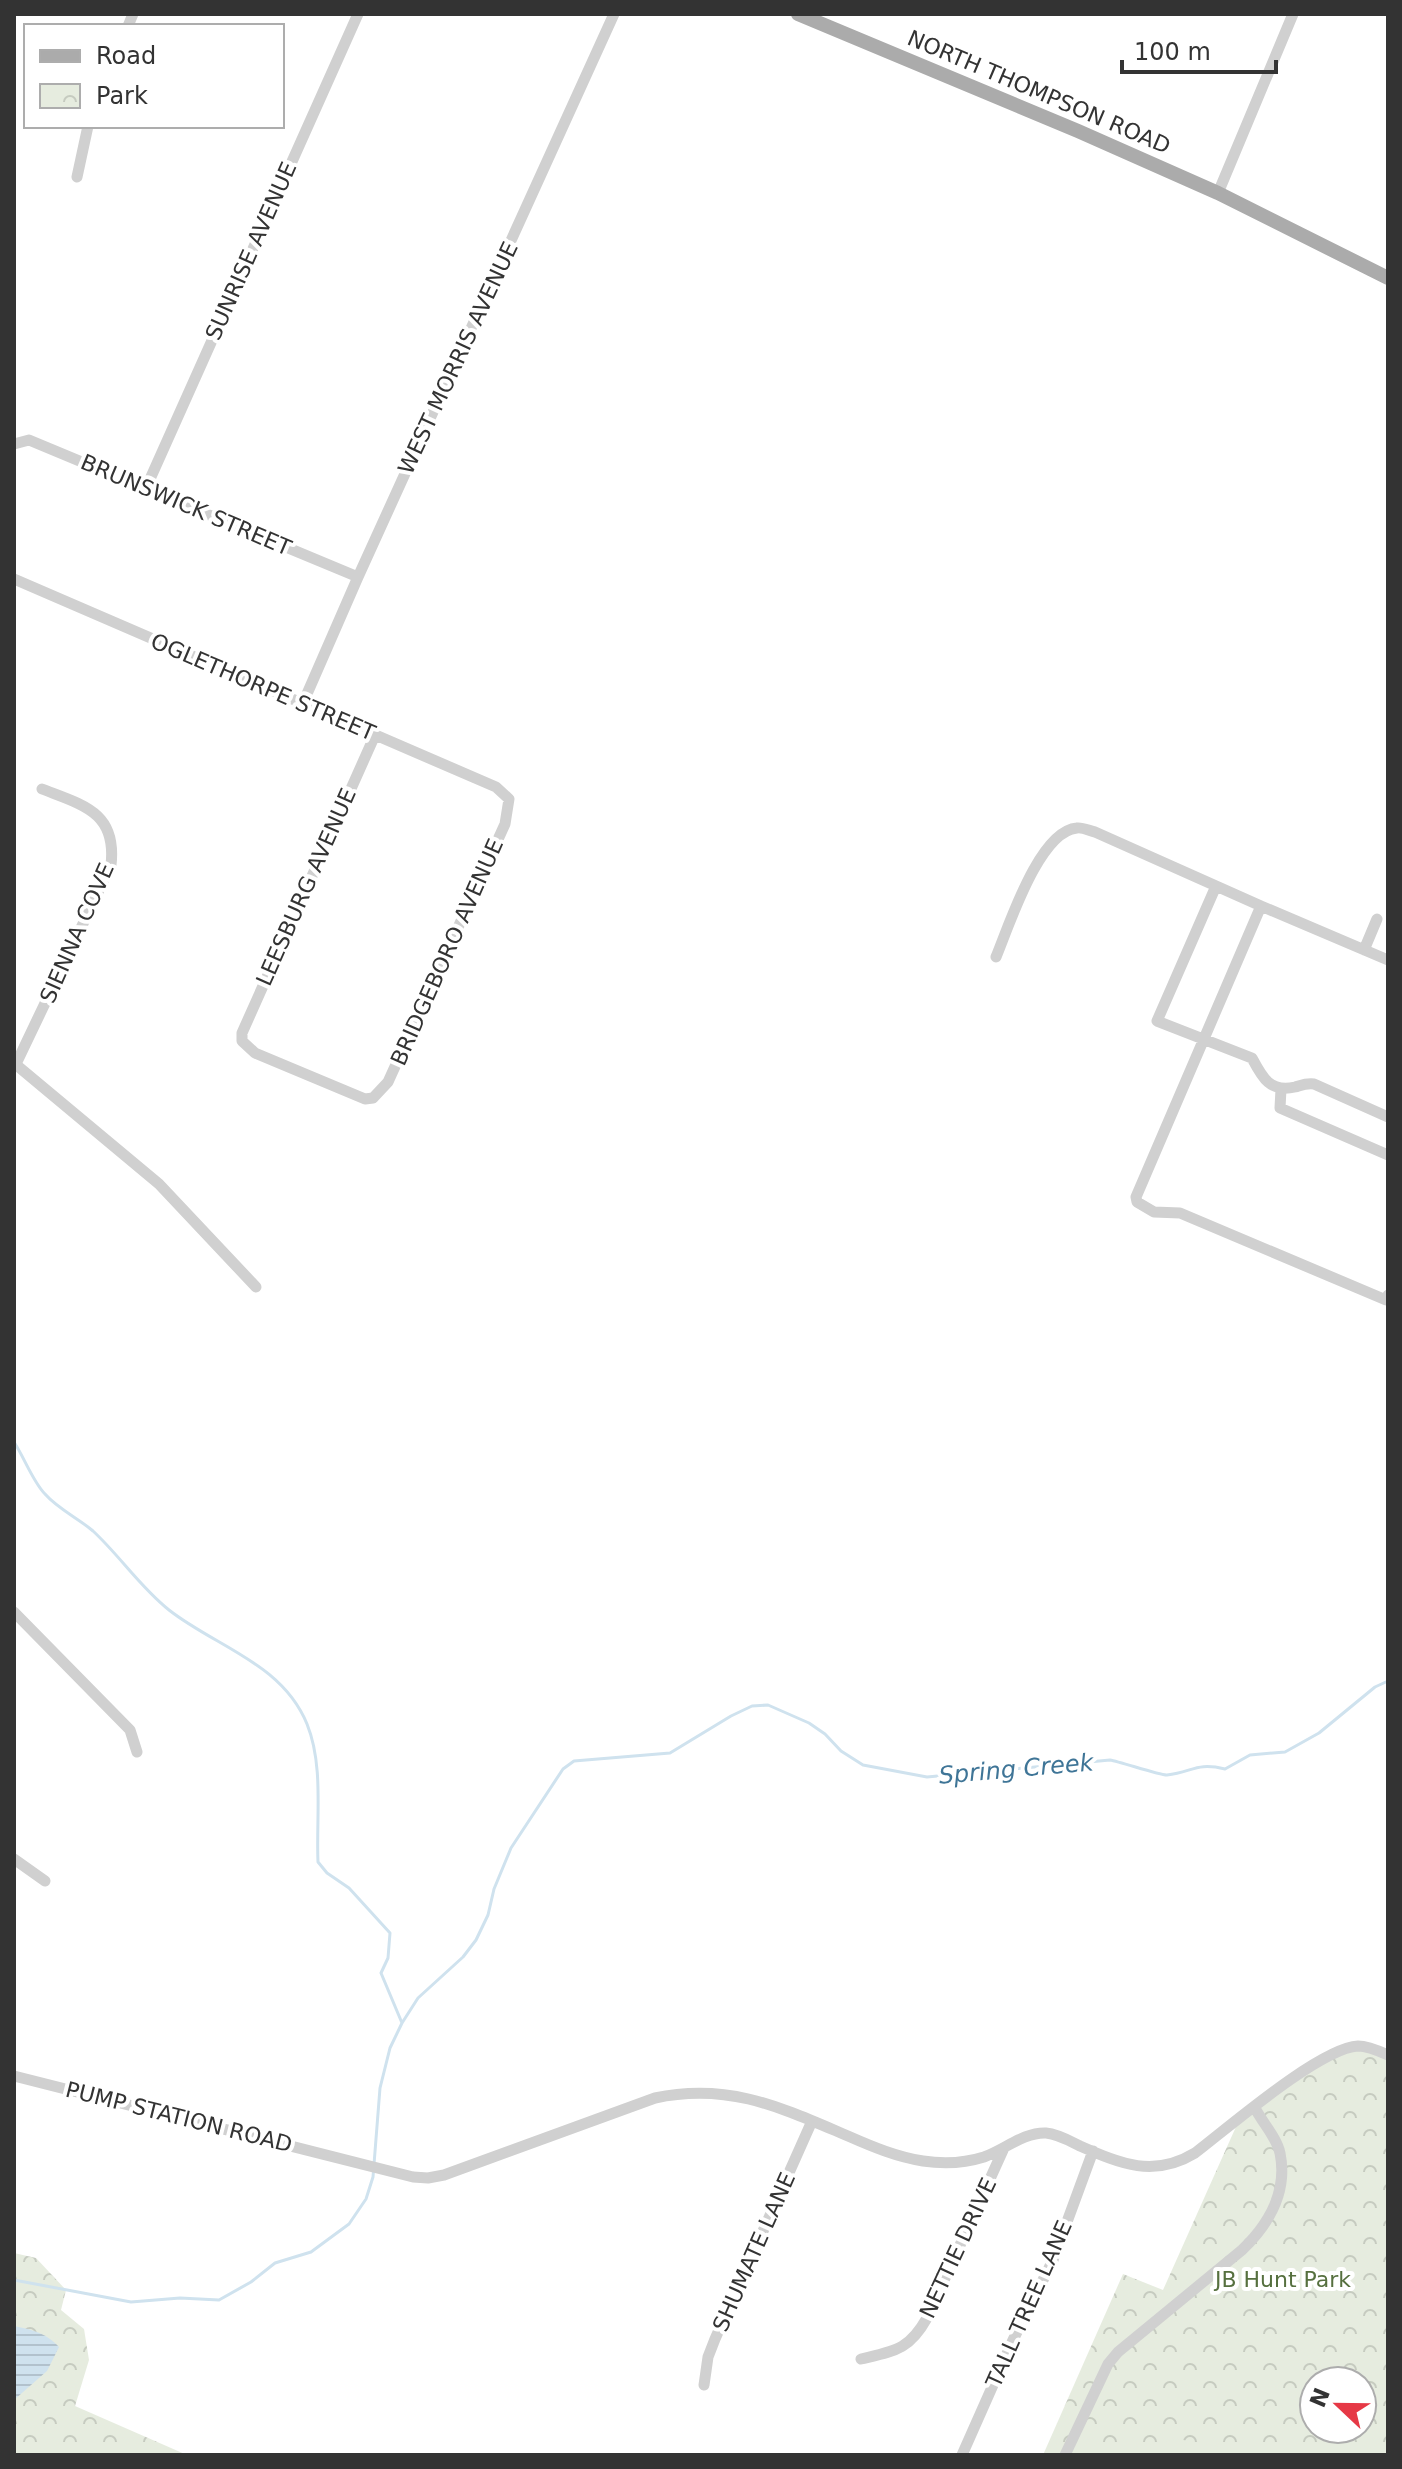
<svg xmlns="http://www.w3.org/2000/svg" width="1402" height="2469" viewBox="0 0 1402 2469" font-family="'DejaVu Sans',sans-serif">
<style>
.park{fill:url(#park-crowns);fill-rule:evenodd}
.garden{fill:#e6ecdf}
.water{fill:url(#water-rules)}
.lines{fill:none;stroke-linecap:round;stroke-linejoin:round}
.stream{stroke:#cfe2ee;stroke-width:3}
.minor{stroke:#d0d0d0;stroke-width:11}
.major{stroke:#ababab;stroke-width:14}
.labels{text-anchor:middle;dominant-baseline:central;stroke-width:8;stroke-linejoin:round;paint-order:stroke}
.street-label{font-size:22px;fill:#333;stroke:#fff}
.park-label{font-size:22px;fill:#56703f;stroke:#fff}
.water-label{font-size:24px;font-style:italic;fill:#3f7597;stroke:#fff}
</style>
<defs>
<pattern id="park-crowns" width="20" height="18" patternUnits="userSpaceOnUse" patternTransform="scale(2)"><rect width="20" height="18" fill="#e6ecdf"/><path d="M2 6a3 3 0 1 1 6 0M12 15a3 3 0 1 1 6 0" fill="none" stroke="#c6cbc0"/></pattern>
<pattern id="water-rules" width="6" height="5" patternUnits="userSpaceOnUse" patternTransform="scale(2)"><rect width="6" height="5" fill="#cfe2ee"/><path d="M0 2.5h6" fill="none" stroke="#b2c2cd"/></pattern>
</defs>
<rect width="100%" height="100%" fill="#fff"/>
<path class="park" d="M 1360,2046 L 1388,2055 L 1388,2455 L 1043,2455 L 1123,2274 L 1163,2290 L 1239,2120 L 1317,2061 ZM 1314,2381 L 1362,2381 L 1362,2429 L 1314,2429 Z
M 14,2253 L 36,2258 L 66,2290 L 61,2310 L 84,2329 L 89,2360 L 75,2406 L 187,2455 L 14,2455 Z"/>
<path class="garden" d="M 1178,2439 L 1221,2447 L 1239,2455 L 1118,2455 L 1130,2448 Z"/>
<path class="water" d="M 14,2326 C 33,2330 46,2333 59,2347 L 47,2371 L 14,2400 Z"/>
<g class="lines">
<path class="stream" d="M 14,1442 C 24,1457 33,1482 45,1494 C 58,1509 78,1518 93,1531 C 120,1556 140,1587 169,1610 C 216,1647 282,1663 307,1724 C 324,1766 316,1818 318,1862 L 327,1873 L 349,1888 L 390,1933 L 388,1958 L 381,1973 L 402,2023
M 14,2280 L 131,2302 L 180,2298 L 219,2300 L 251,2282 L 275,2263 L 311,2252 L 349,2224 L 366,2199 L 373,2177 L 380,2088 L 390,2048 L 402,2023 L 418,1998 L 463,1957 L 476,1940 L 488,1915 L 494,1889 L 511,1848 L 563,1769 L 574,1761 L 670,1753 L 731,1716 L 752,1706 L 768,1705 L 809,1723 L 825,1734 L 841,1751 L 863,1765 L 927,1777 L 1110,1760 C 1121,1762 1162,1776 1167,1775 C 1193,1772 1196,1762 1225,1769 L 1250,1755 L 1285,1752 L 1319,1733 L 1375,1687 L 1388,1681"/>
<path class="minor" d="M 128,26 L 133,14
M 77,177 L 88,126
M 1218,193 L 1293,14
M 14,444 L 29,440 L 358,577
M 146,488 L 358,14
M 14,579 L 496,787 L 509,799 L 505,824 L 388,1082 L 373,1098 L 365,1099 L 255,1053 L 242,1041 L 242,1033 L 375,735
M 303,703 L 358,577 L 614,14
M 1216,886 L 1157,1021 L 1252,1058 C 1262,1077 1270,1093 1295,1087 C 1302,1085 1306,1083 1314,1084 L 1388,1117
M 1364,950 L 1377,919
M 996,957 C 1009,926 1039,831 1077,828 C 1082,827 1090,831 1095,832 L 1261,906
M 1388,960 L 1261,906 L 1136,1197 L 1137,1202 L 1154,1212 L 1180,1213 L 1386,1300 L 1388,1295
M 14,1063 L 159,1184 L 256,1287
M 16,1064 L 111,865 C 117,812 83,805 42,789
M 1281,1089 L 1280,1108 L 1388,1155
M 14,1612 L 130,1730 L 137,1752
M 14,1859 L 45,1881
M 14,2076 L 413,2177 L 428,2178 L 444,2175 L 655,2098 C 729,2082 782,2108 848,2136 C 873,2147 897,2157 923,2161 C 943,2164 965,2163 984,2157 C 1004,2150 1024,2132 1046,2133 C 1058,2134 1070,2141 1080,2146 C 1121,2164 1154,2178 1195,2153 C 1229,2127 1320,2048 1358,2046 C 1368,2046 1379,2051 1388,2055
M 861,2359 C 895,2351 909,2350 927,2318 L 1004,2148
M 704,2385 L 708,2357 L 715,2339 L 812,2121
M 962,2455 L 1013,2340 L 1053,2260 L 1093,2151
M 1065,2455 L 1108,2364 L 1118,2352 L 1242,2250 C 1268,2225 1288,2192 1280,2153 C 1277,2138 1262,2122 1255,2108"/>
<path class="major" d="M 798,14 L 1078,131 L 1218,193 L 1388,278"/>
</g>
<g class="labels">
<g class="street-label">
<text transform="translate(1039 92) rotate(23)">NORTH THOMPSON ROAD</text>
<text transform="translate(251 251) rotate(-66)">SUNRISE AVENUE</text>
<text transform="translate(458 358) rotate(-65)">WEST MORRIS AVENUE</text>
<text transform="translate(186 505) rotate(23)">BRUNSWICK STREET</text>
<text transform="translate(263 687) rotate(23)">OGLETHORPE STREET</text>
<text transform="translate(306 887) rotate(-66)">LEESBURG AVENUE</text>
<text transform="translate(77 933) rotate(-66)">SIENNA COVE</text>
<text transform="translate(447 952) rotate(-66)">BRIDGEBORO AVENUE</text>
<text transform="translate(179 2117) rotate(14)">PUMP STATION ROAD</text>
<text transform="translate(958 2248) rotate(-65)">NETTIE DRIVE</text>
<text transform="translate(754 2252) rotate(-66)">SHUMATE LANE</text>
<text transform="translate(1029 2304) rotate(-66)">TALL TREE LANE</text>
</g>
<g class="park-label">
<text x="1283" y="2279">JB Hunt Park</text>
</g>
<g class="water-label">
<text transform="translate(1016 1769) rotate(-5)">Spring Creek</text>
</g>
</g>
<rect width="1402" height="2469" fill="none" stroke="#333333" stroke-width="32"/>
<rect x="24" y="24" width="260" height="104" fill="#ffffff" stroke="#adadad" stroke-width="2"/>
<rect x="40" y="50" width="40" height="12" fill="#ababab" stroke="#adadad" stroke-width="2"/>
<text x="96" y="64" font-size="24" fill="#333333">Road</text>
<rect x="40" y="84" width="40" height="24" fill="url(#park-crowns)" stroke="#adadad" stroke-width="2"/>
<text x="96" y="104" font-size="24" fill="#333333">Park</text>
<g transform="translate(1338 2405) rotate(292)"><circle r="38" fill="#ffffff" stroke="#adadad" stroke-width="2"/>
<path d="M0-6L14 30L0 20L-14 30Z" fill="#e63946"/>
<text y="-12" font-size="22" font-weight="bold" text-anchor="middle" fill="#333333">N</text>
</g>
<path d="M1122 60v12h154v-12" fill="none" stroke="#333333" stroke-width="4"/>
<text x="1134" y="60" font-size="24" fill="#333333" stroke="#ffffff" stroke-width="6" paint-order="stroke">100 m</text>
</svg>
